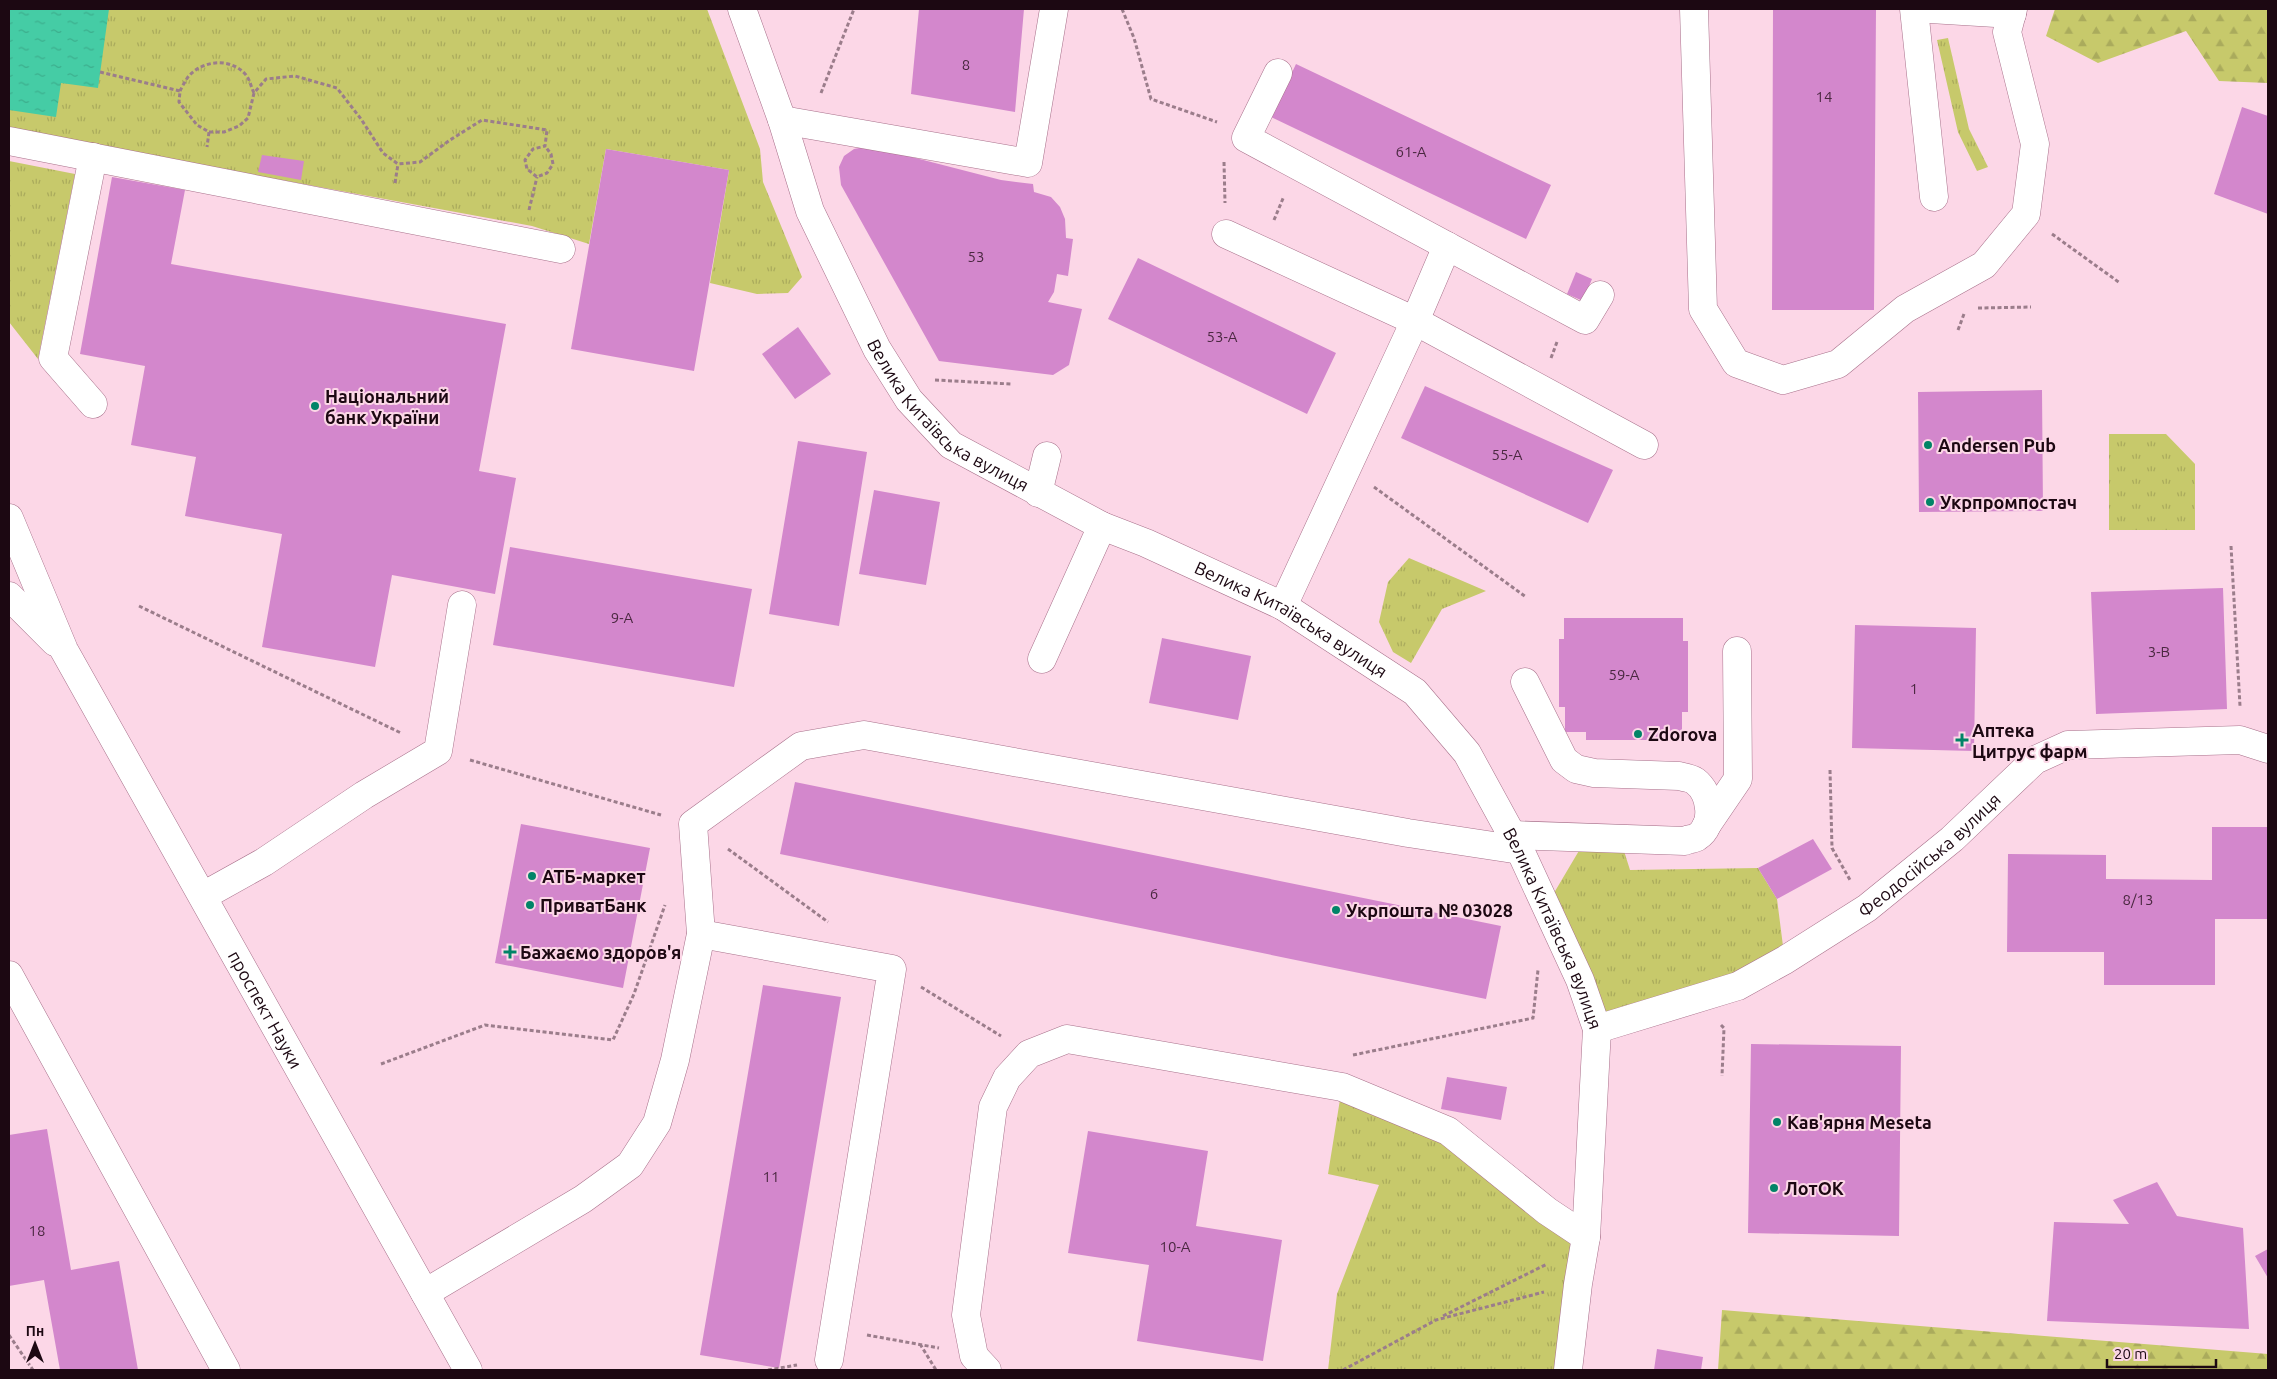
<svg xmlns="http://www.w3.org/2000/svg" width="2277" height="1379" viewBox="0 0 2277 1379" font-family="Ubuntu,sans-serif">
<style>
.grass{fill:url(#grass-tufts)}
.forest{fill:url(#forest-firs)}
.water{fill:url(#water-ripples)}
.building{fill:#d387cc}
.lines{fill:none;stroke-linecap:round;stroke-linejoin:round}
.minor-casing{stroke:#a8718b;stroke-width:29}
.major-casing{stroke:#a8718b;stroke-width:29}
.path{stroke:#9b7d8b;stroke-width:3;stroke-dasharray:4 2.5;stroke-linecap:butt}
.minor{stroke:#fff;stroke-width:28}
.major{stroke:#fff;stroke-width:28}
.poi-dot{fill:#018467;stroke:#fcd7e7;stroke-width:2}
.labels{text-anchor:middle;dominant-baseline:central;stroke-width:4;stroke-linejoin:round;paint-order:stroke}
.number-label{font-size:15px;fill:#4a2840}
.poi-label{font-size:18px;font-weight:bold;fill:#1c0812;stroke:#fcd7e7;text-anchor:start}
.street-label{font-size:18px;fill:#1c0812;stroke:#fcd7e7}
</style>
<defs>
<pattern id="grass-tufts" width="24" height="20" patternUnits="userSpaceOnUse" patternTransform="scale(1.25)"><rect width="24" height="20" fill="#c7c96b"/><path d="M3 7l-1-3M5 7V3M7 7l1-3M15 17l-1-3M17 17v-4M19 17l1-3" fill="none" stroke="#aaab5c"/></pattern>
<pattern id="forest-firs" width="22" height="20" patternUnits="userSpaceOnUse" patternTransform="scale(1.25)"><rect width="22" height="20" fill="#c7c96b"/><path d="M5 1l3.5 6h-7zM16 11l3.5 6h-7z" fill="#aaab5c"/></pattern>
<pattern id="water-ripples" width="26" height="14" patternUnits="userSpaceOnUse" patternTransform="scale(1.25)"><rect width="26" height="14" fill="#45cca5"/><path d="M2 4q2-2 4 0t4 0M15 11q2-2 4 0t4 0" fill="none" stroke="#3cae8d"/></pattern>
</defs>
<rect width="100%" height="100%" fill="#fcd7e7"/>
<path class="grass" d="M 9,9 L 707,9 L 760,149 L 763,182 L 802,277 L 788,293 L 757,294 L 710,283 L 729,170 L 606,149 L 589,244 L 532,226 L 9,130 Z
M 1948,38 L 1969,129 L 1988,167 L 1977,171 L 1958,132 L 1937,40 Z
M 9,161 L 75,174 L 38,359 L 9,322 Z
M 2109,434 L 2166,434 L 2195,464 L 2195,530 L 2109,530 Z
M 1409,558 L 1486,591 L 1442,609 L 1411,663 L 1393,652 L 1379,622 L 1388,582 Z
M 1580,849 L 1624,851 L 1630,870 L 1758,868 L 1777,899 L 1784,954 L 1600,1028 L 1551,898 Z
M 1342,1087 L 1448,1131 L 1586,1237 L 1568,1370 L 1328,1370 L 1337,1294 L 1379,1185 L 1328,1174 Z"/>
<path class="forest" d="M 2055,9 L 2268,9 L 2268,83 L 2219,81 L 2186,31 L 2098,63 L 2046,36 Z
M 1722,1310 L 2268,1354 L 2268,1370 L 1718,1370 Z"/>
<path class="water" d="M 9,9 L 109,9 L 98,88 L 61,83 L 56,117 L 9,110 Z"/>
<path class="building" d="M 919,9 L 1024,9 L 1015,112 L 911,94 Z
M 1773,9 L 1876,9 L 1874,310 L 1772,310 Z
M 1296,64 L 1551,185 L 1526,239 L 1271,117 Z
M 2242,107 L 2268,116 L 2268,214 L 2214,194 Z
M 869,146 L 1001,180 L 1033,184 L 1034,192 L 1051,197 L 1060,207 L 1065,219 L 1066,238 L 1073,239 L 1068,276 L 1057,274 L 1054,292 L 1048,302 L 1082,309 L 1069,365 L 1053,375 L 939,361 L 841,185 L 839,167 L 844,156 L 854,149 Z
M 606,149 L 729,170 L 694,371 L 571,349 Z
M 262,155 L 304,161 L 301,180 L 258,172 Z
M 112,177 L 185,190 L 171,264 L 506,324 L 479,471 L 516,478 L 495,594 L 392,575 L 375,667 L 262,647 L 282,534 L 185,516 L 196,457 L 131,445 L 145,366 L 80,354 Z
M 1138,258 L 1336,353 L 1307,414 L 1108,319 Z
M 1576,272 L 1592,279 L 1583,301 L 1567,294 Z
M 798,327 L 831,374 L 795,399 L 762,354 Z
M 1425,386 L 1613,470 L 1588,523 L 1401,438 Z
M 2042,390 L 2043,511 L 1919,512 L 1918,392 Z
M 798,441 L 867,452 L 839,626 L 769,614 Z
M 874,490 L 940,502 L 926,585 L 859,574 Z
M 510,547 L 752,589 L 734,687 L 493,645 Z
M 2223,588 L 2227,709 L 2096,714 L 2091,592 Z
M 1564,618 L 1683,618 L 1683,641 L 1688,641 L 1688,712 L 1682,712 L 1682,732 L 1664,732 L 1664,740 L 1586,740 L 1586,732 L 1565,732 L 1565,707 L 1559,707 L 1559,639 L 1564,639 Z
M 1855,625 L 1976,628 L 1974,751 L 1852,748 Z
M 1162,638 L 1251,656 L 1238,720 L 1149,703 Z
M 795,782 L 1501,926 L 1486,999 L 780,854 Z
M 521,824 L 650,848 L 623,988 L 495,963 Z
M 2212,827 L 2268,827 L 2268,919 L 2215,919 L 2215,985 L 2104,985 L 2104,952 L 2007,952 L 2008,854 L 2106,855 L 2106,879 L 2212,880 Z
M 1813,839 L 1832,869 L 1777,899 L 1758,868 Z
M 763,985 L 841,997 L 779,1368 L 700,1355 Z
M 1751,1044 L 1901,1046 L 1899,1236 L 1748,1233 Z
M 1447,1077 L 1507,1087 L 1501,1120 L 1441,1109 Z
M 47,1129 L 71,1270 L 119,1261 L 138,1370 L 60,1370 L 44,1280 L 9,1286 L 9,1135 Z
M 1088,1131 L 1208,1151 L 1196,1226 L 1282,1240 L 1263,1361 L 1137,1341 L 1149,1265 L 1068,1253 Z
M 2157,1182 L 2177,1216 L 2243,1228 L 2249,1329 L 2047,1321 L 2054,1222 L 2129,1224 L 2113,1200 Z
M 2268,1249 L 2268,1278 L 2255,1256 Z
M 1657,1349 L 1703,1357 L 1701,1370 L 1654,1370 Z"/>
<g class="lines">
<defs>
<g id="minor">
<path id="s1" d="M 742,9 L 782,120 L 810,211 L 877,349 L 909,400 L 951,445 L 1102,526 L 1146,543 L 1283,606 L 1415,692 L 1467,753 L 1520,850 L 1580,980 L 1597,1029 L 1586,1237 L 1578,1284 L 1568,1370"/>
<path d="M 1694,9 L 1703,309 L 1736,363 L 1783,380 L 1838,364 L 1905,309 L 1984,265 L 2026,214 L 2035,144 L 2007,32 L 2013,9"/>
<path d="M 1914,9 L 1934,197"/>
<path d="M 1930,9 L 2012,14"/>
<path d="M 1278,73 L 1246,138 L 1585,320 L 1600,295"/>
<path d="M 782,120 L 1028,163 L 1054,9"/>
<path d="M 9,141 L 561,249"/>
<path d="M 93,157 L 53,358 L 93,404"/>
<path d="M 1226,234 L 1415,321 L 1644,445"/>
<path d="M 1038,493 L 1047,456"/>
<path d="M 1283,606 L 1415,321 L 1447,246"/>
<path d="M 1042,659 L 1102,526"/>
<path d="M 1706,826 L 1738,779 L 1737,651"/>
<path d="M 1513,835 L 1685,841 C 1688,839 1694,839 1697,837 C 1716,825 1711,793 1695,781 C 1691,778 1684,777 1679,776 L 1594,773 L 1576,769 L 1564,760 L 1525,682"/>
<path d="M 203,896 L 264,862 L 364,795 L 438,751 L 462,605"/>
<path d="M 701,934 L 892,969 L 829,1360"/>
<path d="M 9,975 L 226,1370"/>
<path id="s2" d="M 1597,1029 L 1738,986 L 1785,960 L 1867,908 L 1952,839 L 2035,760 L 2068,745 L 2240,740 L 2268,749"/>
<path d="M 425,1293 L 583,1199 L 630,1165 L 657,1123 L 675,1060 L 701,934 L 693,824 L 801,746 L 864,735 L 1408,833 L 1520,850"/>
<path d="M 987,1370 L 974,1356 L 966,1315 L 993,1107 L 1007,1078 L 1029,1054 L 1067,1039 L 1342,1087 L 1448,1131 L 1547,1211 L 1586,1237"/>
</g>
<g id="major">
<path id="s3" d="M 9,518 L 64,650 L 468,1370"/>
<path d="M 9,596 L 55,642"/>
</g>
</defs>
<use href="#minor" class="minor-casing"/>
<use href="#major" class="major-casing"/>
<path class="path" d="M 1122,9 L 1134,38 L 1151,99 L 1217,122
M 100,72 L 180,91 L 179,102 L 197,125 L 209,132 L 207,147
M 180,91 C 182,87 185,81 188,77 C 202,60 231,57 246,75 C 250,80 251,87 254,93
M 821,93 L 854,9
M 209,132 L 224,132 L 239,126 L 248,118 L 254,93 L 266,79 L 295,76 L 337,88 L 361,119 L 383,153 L 398,164 L 420,162 L 450,140 L 482,120 L 547,130 L 545,146 L 533,149 L 525,160 L 527,169 L 537,177 L 547,173 L 553,164 L 551,154 L 545,146
M 1224,162 L 1225,203
M 395,183 L 398,164
M 529,210 L 537,177
M 1274,220 L 1284,196
M 2052,234 L 2120,283
M 1978,308 L 2031,307
M 1958,330 L 1964,314
M 1551,358 L 1557,342
M 935,380 L 1011,384
M 1374,487 L 1526,597
M 2231,546 L 2240,706
M 139,606 L 401,733
M 470,760 L 661,815
M 1830,770 L 1832,848 L 1850,880
M 728,849 L 828,922
M 921,987 L 1001,1036
M 1721,1025 L 1724,1028 L 1722,1076
M 1353,1055 L 1533,1018 L 1538,970
M 381,1064 L 485,1025 L 613,1040 L 634,994 L 665,905
M 1443,1316 L 1547,1264
M 9,1335 L 33,1370
M 867,1335 L 939,1348
M 920,1344 L 936,1370
M 768,1370 L 797,1365
M 1343,1370 L 1436,1320 L 1544,1292"/>
<use href="#minor" class="minor"/>
<use href="#major" class="major"/>
</g>
<g class="poi-dot">
<circle cx="315" cy="406" r="5"/>
<circle cx="1928" cy="445" r="5"/>
<circle cx="1930" cy="502" r="5"/>
<circle cx="1638" cy="734" r="5"/>
<path d="M1959.5 732.5h5v5h5v5h-5v5h-5v-5h-5v-5h5z"/>
<circle cx="532" cy="876" r="5"/>
<circle cx="530" cy="905" r="5"/>
<circle cx="1336" cy="910" r="5"/>
<path d="M507.5 944.5h5v5h5v5h-5v5h-5v-5h-5v-5h5z"/>
<circle cx="1777" cy="1122" r="5"/>
<circle cx="1774" cy="1188" r="5"/>
</g>
<g class="labels">
<g class="number-label">
<text x="966" y="64">8</text>
<text x="1824" y="96">14</text>
<text x="1411" y="151">61-А</text>
<text x="976" y="256">53</text>
<text x="1222" y="336">53-А</text>
<text x="1507" y="454">55-А</text>
<text x="622" y="617">9-А</text>
<text x="2159" y="651">3-В</text>
<text x="1624" y="674">59-А</text>
<text x="1914" y="688">1</text>
<text x="1154" y="893">6</text>
<text x="2138" y="899">8/13</text>
<text x="771" y="1176">11</text>
<text x="37" y="1230">18</text>
<text x="1175" y="1246">10-А</text>
</g>
<g class="poi-label">
<text x="325" y="396">Національний<tspan x="325" dy="21">банк України</tspan></text>
<text x="1938" y="445">Andersen Pub</text>
<text x="1940" y="502">Укрпромпостач</text>
<text x="1972" y="730">Аптека<tspan x="1972" dy="21">Цитрус фарм</tspan></text>
<text x="1648" y="734">Zdorova</text>
<text x="542" y="876">АТБ-маркет</text>
<text x="540" y="905">ПриватБанк</text>
<text x="1346" y="910">Укрпошта № 03028</text>
<text x="520" y="952">Бажаємо здоров'я</text>
<text x="1787" y="1122">Кав'ярня Meseta</text>
<text x="1784" y="1188">ЛотОК</text>
</g>
<g class="street-label">
<text stroke="none"><textPath href="#s1" startOffset="466">Велика Китаївська вулиця</textPath></text>
<text stroke="none"><textPath href="#s1" startOffset="871">Велика Китаївська вулиця</textPath></text>
<text stroke="none"><textPath href="#s2" startOffset="380">Феодосійська вулиця</textPath></text>
<text stroke="none"><textPath href="#s1" startOffset="1291">Велика Китаївська вулиця</textPath></text>
<text stroke="none"><textPath href="#s3" startOffset="555">проспект Науки</textPath></text>
</g>
</g>
<rect width="2277" height="1379" fill="none" stroke="#1c0812" stroke-width="20"/>
<g transform="translate(35 1344)" stroke="#fcd7e7" stroke-width="4" paint-order="stroke">
<path d="M0-4L9 19L0 12L-9 19Z" fill="#1c0812"/>
<text y="-8" font-size="14" font-weight="bold" text-anchor="middle" fill="#1c0812">Пн</text>
</g>
<path d="M2107 1359v8h109v-8" fill="none" stroke="#1c0812" stroke-width="2.5"/>
<text x="2114" y="1359" font-size="15" fill="#1c0812" stroke="#fcd7e7" stroke-width="4" paint-order="stroke">20 m</text>
</svg>
